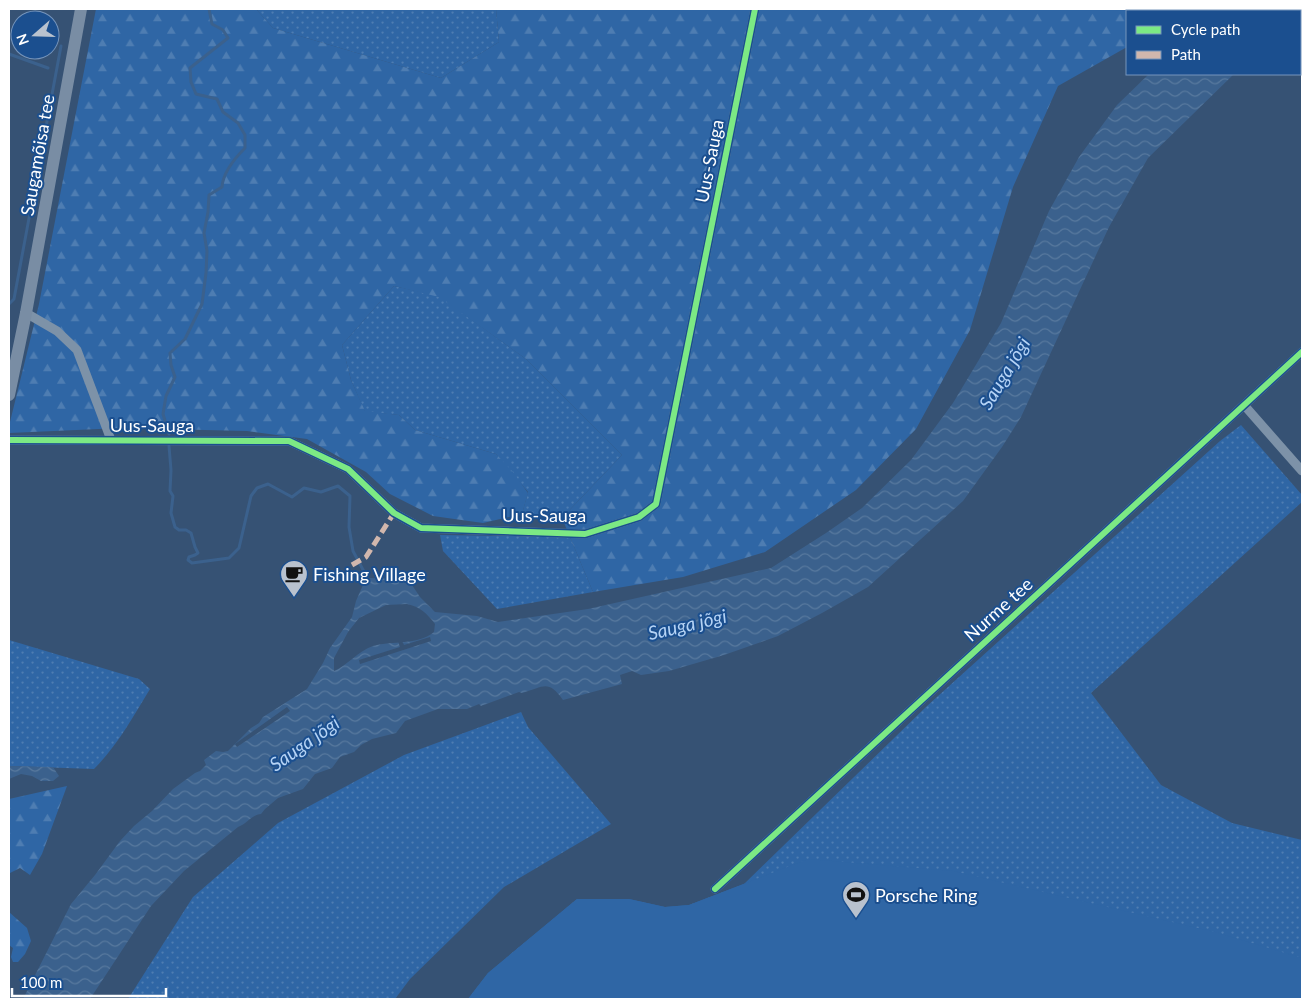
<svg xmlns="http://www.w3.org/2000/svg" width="1311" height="1008" viewBox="0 0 1311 1008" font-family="Lato,sans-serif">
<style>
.grass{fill:url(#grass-dots)}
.forest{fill:url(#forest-firs)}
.green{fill:#2f66a5}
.water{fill:url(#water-waves);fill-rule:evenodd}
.pier{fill:#365274}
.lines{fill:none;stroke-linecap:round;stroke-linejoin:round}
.stream{stroke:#3b618d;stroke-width:3}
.street{stroke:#7d92a8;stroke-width:9}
.secondary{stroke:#798da4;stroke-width:12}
.quiet{stroke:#d1b7ad;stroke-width:5;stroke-dasharray:10 5;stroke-linecap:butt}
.cycleway-casing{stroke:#1b4f8f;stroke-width:9}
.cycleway{stroke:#7ce984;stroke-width:6}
.labels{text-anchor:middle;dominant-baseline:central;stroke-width:4;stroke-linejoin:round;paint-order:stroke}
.street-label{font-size:18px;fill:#fff;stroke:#1b4f8f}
.poi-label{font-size:18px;fill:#fff;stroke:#1b4f8f;text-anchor:start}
.water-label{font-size:19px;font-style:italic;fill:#b5d3f5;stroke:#1b4f8f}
</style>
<defs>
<pattern id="grass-dots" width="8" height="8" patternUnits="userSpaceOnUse" patternTransform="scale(1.25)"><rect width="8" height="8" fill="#2f66a5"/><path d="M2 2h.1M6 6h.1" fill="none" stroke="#4e7db2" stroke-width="1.8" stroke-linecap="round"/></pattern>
<pattern id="forest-firs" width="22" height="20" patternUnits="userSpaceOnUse" patternTransform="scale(1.25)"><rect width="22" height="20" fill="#2f66a5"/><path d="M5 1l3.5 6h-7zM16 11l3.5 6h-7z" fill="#4e7db2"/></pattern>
<pattern id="water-waves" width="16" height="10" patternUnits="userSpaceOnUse" patternTransform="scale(1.25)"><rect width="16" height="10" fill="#3b618d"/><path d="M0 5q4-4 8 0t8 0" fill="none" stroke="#58799e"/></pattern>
</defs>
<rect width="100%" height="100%" fill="#365274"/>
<path class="grass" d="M 256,9 L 496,9 L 499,42 L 441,78 L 273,28 Z
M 394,286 L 439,296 L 526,359 L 622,455 L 562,518 L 522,514 L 528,492 L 496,454 L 415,430 L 399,415 L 365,412 L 351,380 L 342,345 Z
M 1241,425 L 1302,495 L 1302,502 L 1091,693 L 1161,785 L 1232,823 L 1302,840 L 1302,999 L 468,999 L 488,973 L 577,899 L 629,899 L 665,907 L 689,905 L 744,884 L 927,706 L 1220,441 Z
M 440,535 L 570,537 L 593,592 L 497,609 L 443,551 Z
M 9,640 L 139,679 L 150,689 C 133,717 117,746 94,769 L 9,766 Z
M 521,712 L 528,727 L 611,824 L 504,887 L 410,979 L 395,999 L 128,999 L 193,897 L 278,823 L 404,755 Z"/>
<path class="forest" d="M 96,9 L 256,9 L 273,28 L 441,78 L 499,42 L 496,9 L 1193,9 L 1189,11 L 1127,11 L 1127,47 L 1058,86 L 1013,187 L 970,330 L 916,429 L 856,490 L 765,552 L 683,577 L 593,592 L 562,518 L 622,455 L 526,359 L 439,297 L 394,286 L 342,345 L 351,380 L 365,411 L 399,415 L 415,430 L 496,454 L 513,472 L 528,493 L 522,514 L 483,523 L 433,516 L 390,494 L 366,472 L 307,439 L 247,431 L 121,428 L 9,433 L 9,426 L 39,304 Z
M 67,786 L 42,854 L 30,875 L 20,868 L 10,873 L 9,883 L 9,799 Z
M 9,907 L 9,912 L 27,928 L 31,941 L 25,954 L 18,962 L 13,962 L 11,957 L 13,948 L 9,945 Z"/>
<path class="green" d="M 808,859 L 953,871 L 1215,932 L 1302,958 L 1302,999 L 468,999 L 488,973 L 577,899 L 629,899 L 665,907 L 689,905 Z"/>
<path class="water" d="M 1149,74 L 1234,74 L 1148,158 L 1109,227 L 1021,417 L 1002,447 L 963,501 L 868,587 L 822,613 L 778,636 L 724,655 L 669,671 L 641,675 L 632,671 L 620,675 L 622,684 L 563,700 C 548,679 544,687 522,693 L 519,692 L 481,706 L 479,704 L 467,709 L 438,709 L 405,721 L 396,733 L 372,739 L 361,745 L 354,752 L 340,757 L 332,768 L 315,774 L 303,789 L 278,798 L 265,809 L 261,814 C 251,815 247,824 238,827 L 184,871 L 151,906 L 90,999 L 23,999 L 71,904 L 95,875 L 120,841 L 134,826 L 152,811 L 173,789 L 195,773 L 200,771 L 206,765 L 204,760 L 216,751 L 223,752 L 228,751 L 251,728 L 259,723 L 263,717 L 307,689 L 323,663 L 330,648 L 352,617 L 356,601 L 366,578 L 408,579 L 420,597 L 435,612 L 477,616 L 498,622 L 588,609 L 771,568 L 826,533 L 862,508 L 911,460 L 953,403 L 1001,323 L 1049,211 L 1079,157 L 1117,105 ZM 407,604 C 420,607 427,613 435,624 L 434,632 C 416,646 394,640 373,646 C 358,651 348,665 334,671 L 334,658 L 348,632 L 359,618 L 386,605 Z
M 9,766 L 53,767 L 59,776 L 53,781 L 41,781 L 32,776 L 21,774 L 9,779 Z"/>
<path class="pier" d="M 430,637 L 431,641 L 360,664 L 359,660 L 400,647 L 398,641 L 402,641 L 404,645 Z
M 287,707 L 290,711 L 237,747 L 235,744 Z"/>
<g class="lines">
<path class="stream" d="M 9,54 L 48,68
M 9,304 L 14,299 L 61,46
M 169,434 L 163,414 L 166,396 L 175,377 L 171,365 L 170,353 L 185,339 L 202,304 L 206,273 L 207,251 L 204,233 L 208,212 L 209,195 L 222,187 C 223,172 235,158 245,148 L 245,135 L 238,123 L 223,112 L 217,99 L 196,94 L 191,82 L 190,68 L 228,38 L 223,30 L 212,24 L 209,9
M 169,446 L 171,470 L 170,491 L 173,496 L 171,513 L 175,527 L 179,530 L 186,530 L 191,533 L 195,547 L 198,553 L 195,555 L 189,557 L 188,560 L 192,563 L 229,558 L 239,548 L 251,496 L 257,488 L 268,484 L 292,497 L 304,488 L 321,492 L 338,486 L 350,496 L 349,527 L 353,551 L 369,581"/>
<path class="street" d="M 26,313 L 57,331 L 77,350 L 111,440
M 1244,405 L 1302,471
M 9,440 L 289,441 L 348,469 L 394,513 L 421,528 L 585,534 L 639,517 L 656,504 L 755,9
M 715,889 L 1302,352"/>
<path class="secondary" d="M 1258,9 L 1260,11
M 1300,64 L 1302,68
M 9,395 L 26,313 L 81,9"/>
<path class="quiet" d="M 352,565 L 366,557 L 394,513"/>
<defs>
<path id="cycleway" d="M 9,440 L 289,441 L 348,469 L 394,513 L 421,528 L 585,534 L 639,517 L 656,504 L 755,9
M 715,889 L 1302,352"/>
</defs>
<use href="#cycleway" class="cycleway-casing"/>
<use href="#cycleway" class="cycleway"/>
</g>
<defs>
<symbol id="cafe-pin" viewBox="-11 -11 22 30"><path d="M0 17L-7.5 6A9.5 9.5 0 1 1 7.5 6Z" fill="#b9c2ce" stroke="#1b4f8f"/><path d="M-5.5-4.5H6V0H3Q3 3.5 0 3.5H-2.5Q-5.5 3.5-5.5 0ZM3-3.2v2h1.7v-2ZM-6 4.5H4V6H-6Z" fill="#111"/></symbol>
<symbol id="stadium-pin" viewBox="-11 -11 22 30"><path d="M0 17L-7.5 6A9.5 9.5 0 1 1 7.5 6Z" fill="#b9c2ce" stroke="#1b4f8f"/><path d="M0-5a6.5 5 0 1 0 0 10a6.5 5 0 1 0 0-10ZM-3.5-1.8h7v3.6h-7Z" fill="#111"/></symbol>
</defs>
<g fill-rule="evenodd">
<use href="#cafe-pin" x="278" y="558" width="32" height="43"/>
<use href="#stadium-pin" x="840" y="879" width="32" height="43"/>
</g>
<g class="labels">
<g class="street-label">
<text transform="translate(37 155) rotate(-80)">Saugamõisa tee</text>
<text transform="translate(709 161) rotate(-79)">Uus-Sauga</text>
<text x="152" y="425">Uus-Sauga</text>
<text x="544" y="515">Uus-Sauga</text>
<text transform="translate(998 609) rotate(-42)">Nurme tee</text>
</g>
<g class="poi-label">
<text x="313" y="574">Fishing Village</text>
<text x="875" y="895">Porsche Ring</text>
</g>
<g class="water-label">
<text transform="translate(1004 373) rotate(-59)">Sauga jõgi</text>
<text transform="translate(687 624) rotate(-13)">Sauga jõgi</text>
<text transform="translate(304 743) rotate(-35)">Sauga jõgi</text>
</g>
</g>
<rect width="1311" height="1008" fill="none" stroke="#ffffff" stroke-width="20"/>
<rect x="1126" y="10" width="175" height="65" fill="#1b4f8f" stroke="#7695bc"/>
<rect x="1136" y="26" width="25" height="8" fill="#7ce984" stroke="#7695bc"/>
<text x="1171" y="35" font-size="15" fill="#ffffff">Cycle path</text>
<rect x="1136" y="51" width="25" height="8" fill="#d1b7ad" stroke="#7695bc"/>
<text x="1171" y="60" font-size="15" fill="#ffffff">Path</text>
<g transform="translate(35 35) rotate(250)"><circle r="24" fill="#1b4f8f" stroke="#7695bc"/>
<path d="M0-4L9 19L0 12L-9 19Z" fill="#b9c2ce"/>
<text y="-8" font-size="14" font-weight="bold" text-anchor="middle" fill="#ffffff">N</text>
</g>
<path d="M12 988v8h154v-8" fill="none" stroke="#ffffff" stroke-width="2.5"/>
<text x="20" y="988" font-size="15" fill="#ffffff" stroke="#1b4f8f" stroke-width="4" paint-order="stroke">100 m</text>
</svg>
